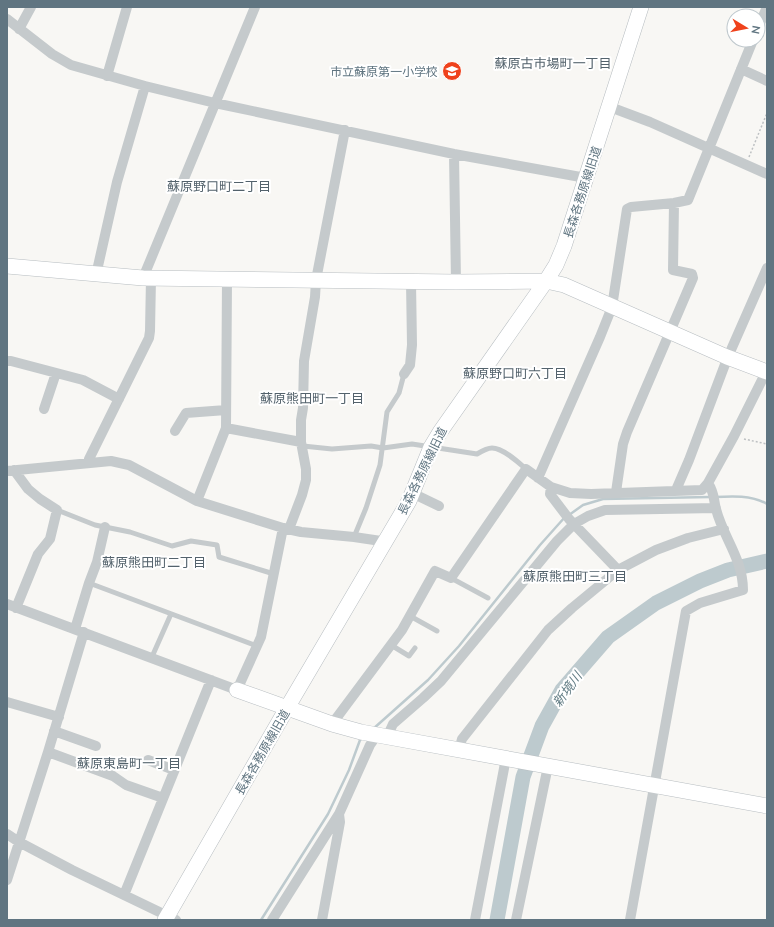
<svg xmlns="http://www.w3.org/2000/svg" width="774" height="927" viewBox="0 0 774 927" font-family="Mulish,'Noto Sans JP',sans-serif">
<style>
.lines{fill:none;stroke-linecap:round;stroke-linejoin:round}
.stream{stroke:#bdcace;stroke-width:2.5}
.river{stroke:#bdcace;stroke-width:15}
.secondary-casing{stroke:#b7bdc1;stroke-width:16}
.path{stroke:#bec1c3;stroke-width:1.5;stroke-dasharray:2 2;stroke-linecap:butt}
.lane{stroke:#c5cacc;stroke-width:5}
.street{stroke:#c5cacc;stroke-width:10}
.secondary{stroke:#fff;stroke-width:15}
.labels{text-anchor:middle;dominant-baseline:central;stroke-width:4;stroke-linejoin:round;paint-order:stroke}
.poi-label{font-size:12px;fill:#607581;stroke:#fff;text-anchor:end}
.street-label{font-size:12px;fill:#607581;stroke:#fff}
.neighbourhood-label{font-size:13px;fill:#53626c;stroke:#fff}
.water-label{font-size:13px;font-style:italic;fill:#607b83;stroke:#fff}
</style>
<rect width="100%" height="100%" fill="#f8f7f4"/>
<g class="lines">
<path class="stream" d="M 715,497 C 732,496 752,495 767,504
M 569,515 L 583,505 L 603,499 L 710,497
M 373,729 L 428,680 L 459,646 L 540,545 L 565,517
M 261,920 L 328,814 L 349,770 L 360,740 L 363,738"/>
<path class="river" d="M 497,920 L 523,777 L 542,726 L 562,690 L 608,637 L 656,603 L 700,581 L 728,570 L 767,561"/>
<defs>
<path id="secondary" d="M 7,266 L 143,278 L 456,282 L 546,281 L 564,285 L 727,357 L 767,372
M 237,690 L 332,724 L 361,732 L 767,806
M 165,920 L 287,708 L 409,501 L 431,447 L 440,432 L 546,281 L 556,265 L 564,246 L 641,7"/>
</defs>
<use href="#secondary" class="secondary-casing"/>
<path class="path" d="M 749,157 L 767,113
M 744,439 L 767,444"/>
<path class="lane" d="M 303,446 L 332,449 L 371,446 L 383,448 L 412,444 L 477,454 C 482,451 487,448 492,448 C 503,448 518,462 526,469
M 57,510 L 95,525 L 130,532 L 172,546 L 191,541 L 217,545 L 219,557 L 274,574
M 354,537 L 366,508 L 380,465 L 387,412 L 399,393 L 404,374
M 451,578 L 488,598
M 89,583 L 257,646
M 410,616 L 437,631
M 391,645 L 409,656 L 415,648
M 151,659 L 171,614"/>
<path class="street" d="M 7,19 L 52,54 L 71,65 L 145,86 L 215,103 L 454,154 L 586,178
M 758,28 L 767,7
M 19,29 L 31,7
M 741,69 L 767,81
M 107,76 L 127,7
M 610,107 L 650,122 L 767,174
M 454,154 L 456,282
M 96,275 L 117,182 L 145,86
M 143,278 L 255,7
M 7,361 L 11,361 L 83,380 L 119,399
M 404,374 L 410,365 L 412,345 L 411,282
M 44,409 L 56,373
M 226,428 L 301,442
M 175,431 L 186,413 L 226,410
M 90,462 L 89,459 L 149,338 L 150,331 L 151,278
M 14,470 L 28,489 L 40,499 L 57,510 L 50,539 L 38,554 L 16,608
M 7,471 L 111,461 L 129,465 L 197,501 L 283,528 L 301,532 L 354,537 L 381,541 L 384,544
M 538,478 L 600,337 L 612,307 L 627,209 L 631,207 L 674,203 L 688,200 L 753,40
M 551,487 L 550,494 L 569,519 L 618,570
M 676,490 L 689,460 L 727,359 L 767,268
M 616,492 L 623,444 L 627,432 L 693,278 L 692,274 L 673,270 L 674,203
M 412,493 L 439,506
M 197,501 L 226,428 L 227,280
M 289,529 L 302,495 L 306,480 L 306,469 L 301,442 L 301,420 L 303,408 L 304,361 L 315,297 L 316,280 L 345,130
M 7,604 L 237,690 L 261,637 L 283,528
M 75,629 L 89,583 L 97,562 L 105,527
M 7,702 L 59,717
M 332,724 L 402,630 L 435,571 L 451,578 L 526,469 L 551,487 L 570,493 L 591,494 L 702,490 L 708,483 L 734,436 L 767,370
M 54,731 L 96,746
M 387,737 L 393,724 L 423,698 L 441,681 L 557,541 L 574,524 L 588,516 L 605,510 L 716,508
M 459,750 L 462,739 L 548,630 L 572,608 L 618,570 L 656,550 L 688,538 L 724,529
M 48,752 L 113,776 L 126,785 L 163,798
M 148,760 L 174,770
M 339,814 L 370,745 L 377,735
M 7,834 L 19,842 L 72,870 L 176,920
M 7,880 L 48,752 L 84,632
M 124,895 L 211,680
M 272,920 L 339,814 L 340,822 L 322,920
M 475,920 L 506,758
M 516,920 L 548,766
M 630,920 L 686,611 L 700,603 L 743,590 C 743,559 723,537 716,509 C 713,498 715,494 708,483"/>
<use href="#secondary" class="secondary"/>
</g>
<defs>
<symbol id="school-disc" viewBox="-11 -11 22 22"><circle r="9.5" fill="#ef421c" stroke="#fff"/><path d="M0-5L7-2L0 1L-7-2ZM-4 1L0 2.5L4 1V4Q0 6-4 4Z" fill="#fff"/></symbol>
</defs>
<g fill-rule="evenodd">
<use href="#school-disc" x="441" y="60" width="22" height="22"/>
</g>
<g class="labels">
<g class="poi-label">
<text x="438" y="71">市立蘇原第一小学校</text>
</g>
<g class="street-label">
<text transform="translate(582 192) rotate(-72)">長森各務原線旧道</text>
<text transform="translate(422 471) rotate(-64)">長森各務原線旧道</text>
<text transform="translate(262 752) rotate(-60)">長森各務原線旧道</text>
</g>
<g class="neighbourhood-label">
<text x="553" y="63">蘇原古市場町一丁目</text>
<text x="219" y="186">蘇原野口町二丁目</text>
<text x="515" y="373">蘇原野口町六丁目</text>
<text x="312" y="398">蘇原熊田町一丁目</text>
<text x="154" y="562">蘇原熊田町二丁目</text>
<text x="575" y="576">蘇原熊田町三丁目</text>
<text x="129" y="763">蘇原東島町一丁目</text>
</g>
<g class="water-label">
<text transform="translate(567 689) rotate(-54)">新境川</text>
</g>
</g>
<rect width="774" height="927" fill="none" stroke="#607581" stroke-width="16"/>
<g transform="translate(746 28) rotate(100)"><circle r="19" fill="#ffffff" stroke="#bfc8cd"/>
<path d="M0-3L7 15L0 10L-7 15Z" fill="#ef421c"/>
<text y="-6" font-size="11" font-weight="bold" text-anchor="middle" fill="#607581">N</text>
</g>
</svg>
